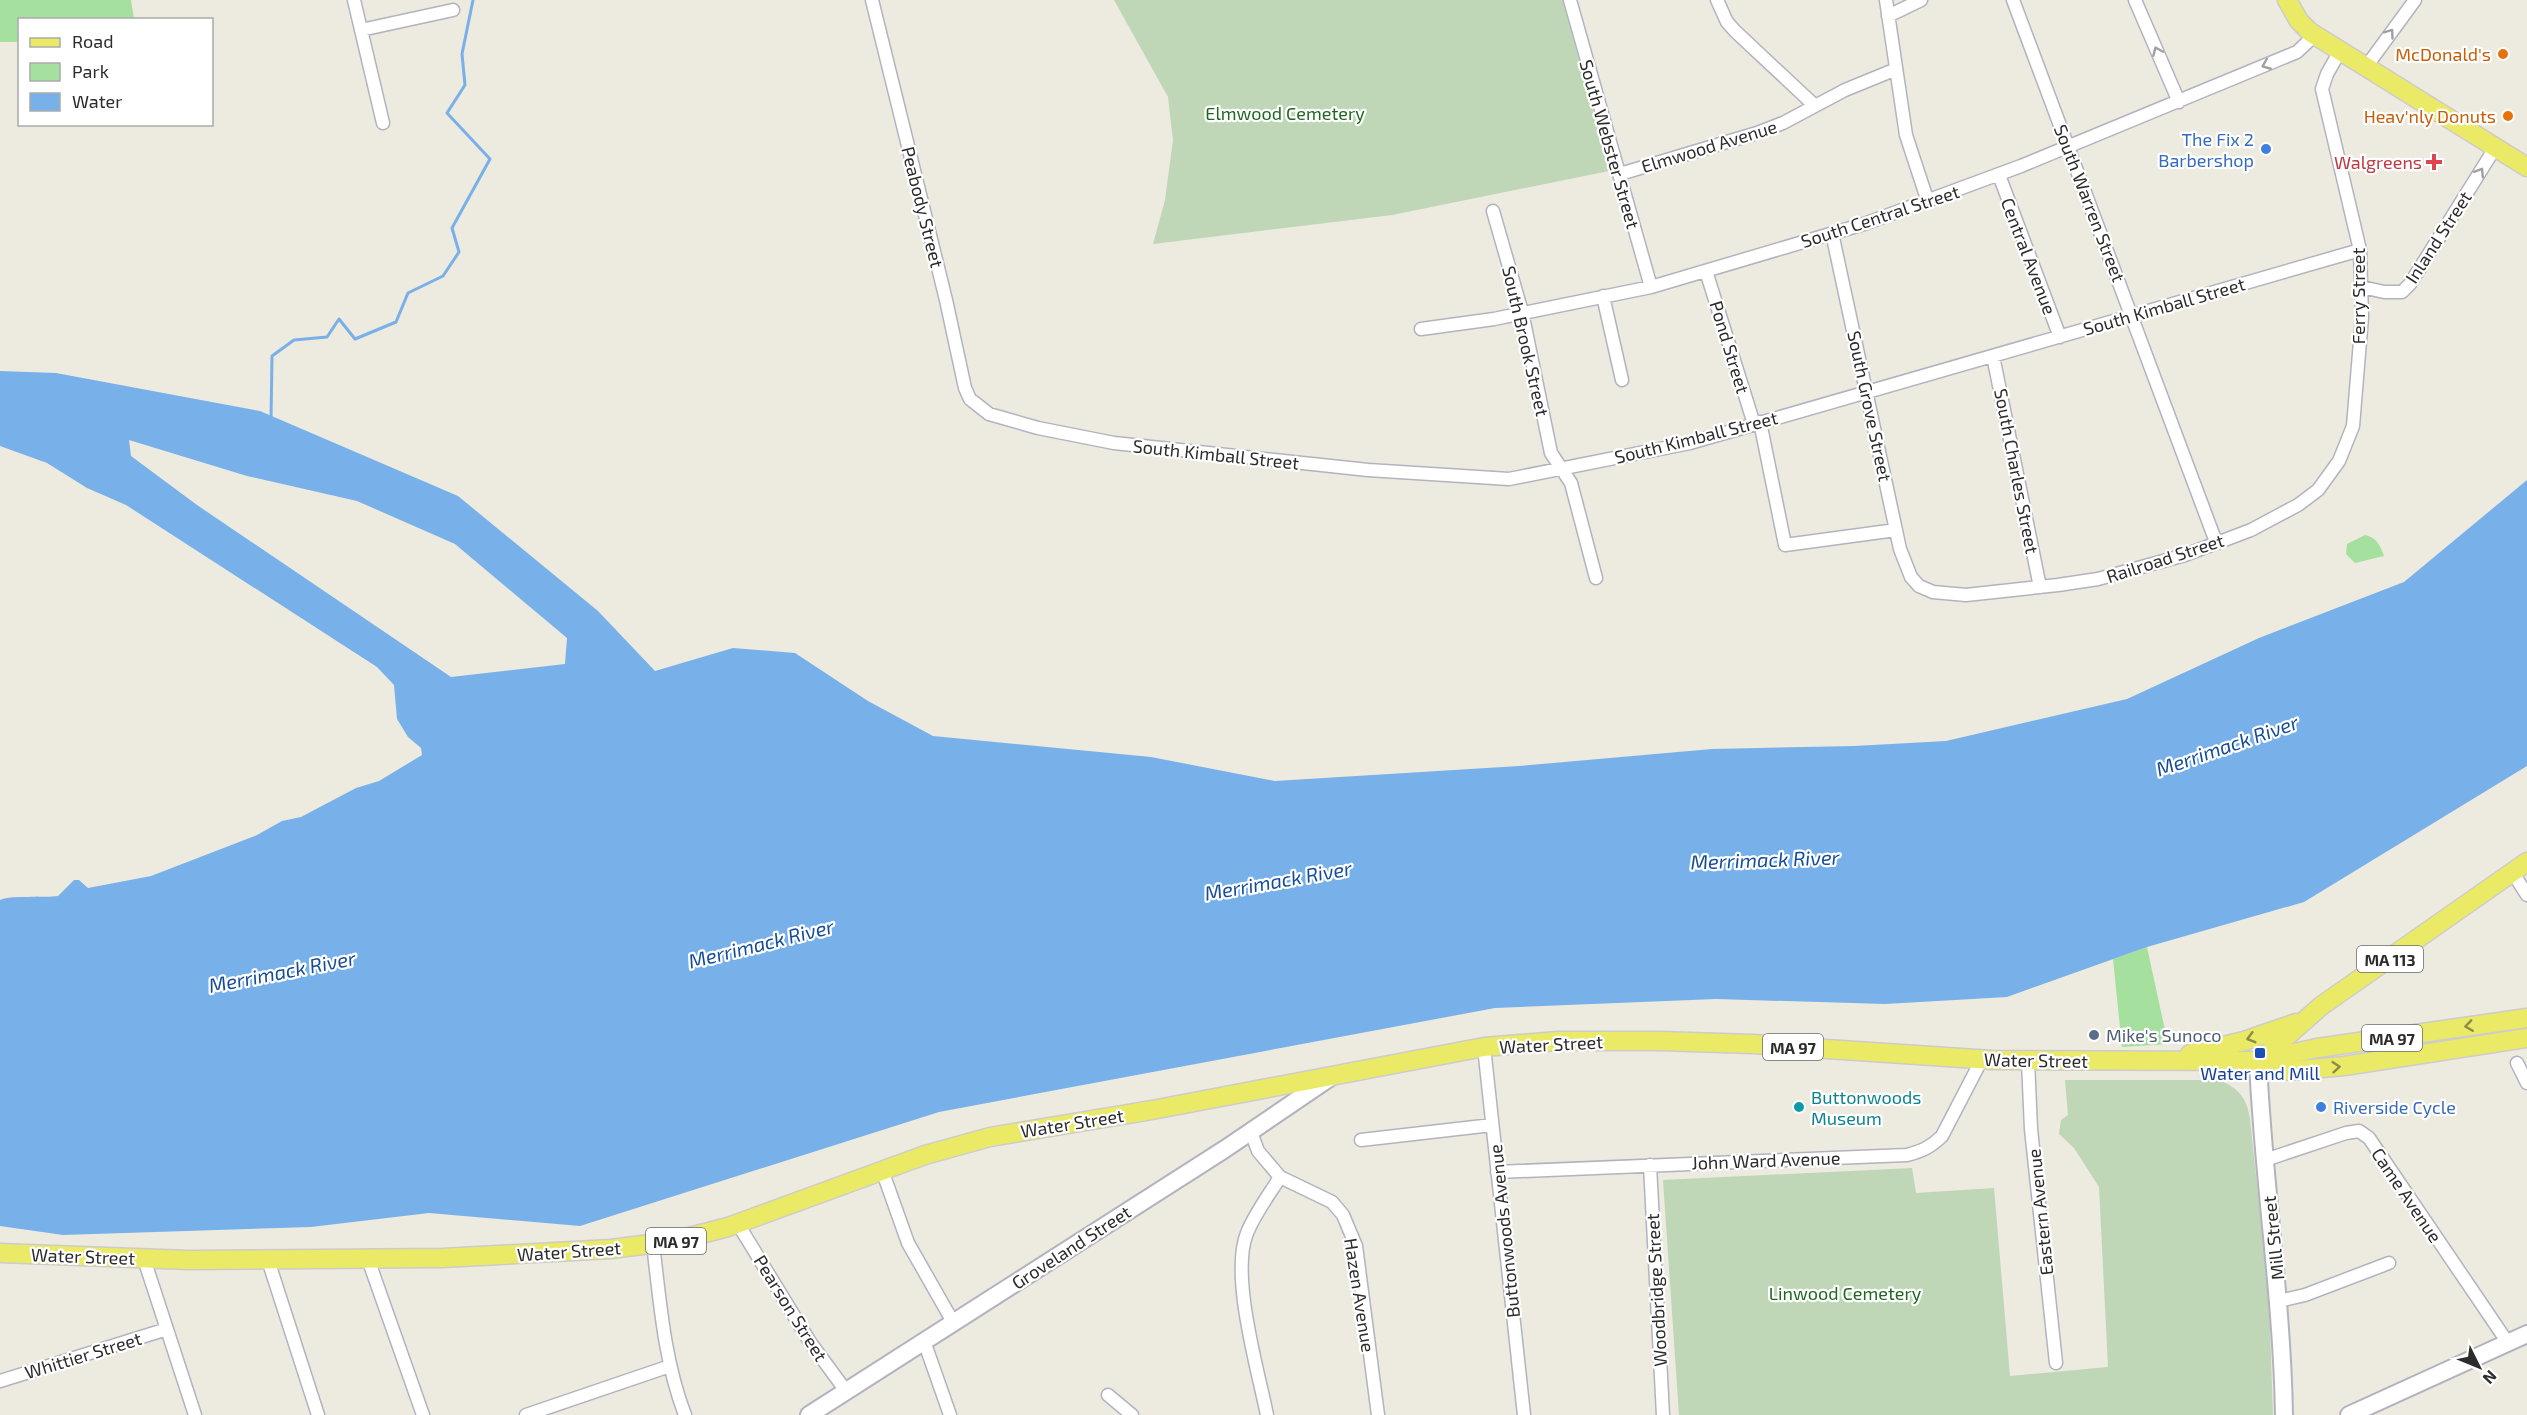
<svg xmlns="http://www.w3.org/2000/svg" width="2527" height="1415" viewBox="0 0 2527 1415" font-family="'Exo 2',sans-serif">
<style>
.green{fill:#a6e09f}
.cemetery{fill:#bfd6b7}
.water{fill:#78b1e9;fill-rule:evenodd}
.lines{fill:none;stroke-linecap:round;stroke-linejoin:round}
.stream{stroke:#78b1e9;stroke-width:3}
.street-casing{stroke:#b3b3bf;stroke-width:15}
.secondary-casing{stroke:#b3b3bf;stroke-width:20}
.primary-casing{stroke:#ccc;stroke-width:21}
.street{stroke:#fff;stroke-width:12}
.secondary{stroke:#fff;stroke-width:16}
.primary{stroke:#eaea67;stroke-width:18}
.oneway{stroke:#a0a0a0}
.oneway2{stroke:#8b8b4a}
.food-dot{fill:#e8710a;stroke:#fff;stroke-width:2}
.shop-dot{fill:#3f7fe0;stroke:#fff;stroke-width:2}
.health-dot{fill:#e0444e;stroke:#fff;stroke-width:2}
.service-dot{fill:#5c6f8a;stroke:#fff;stroke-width:2}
.transit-dot{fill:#1a4fb4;stroke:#fff;stroke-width:2}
.culture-dot{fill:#0f9aa8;stroke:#fff;stroke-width:2}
.labels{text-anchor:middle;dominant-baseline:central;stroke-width:4.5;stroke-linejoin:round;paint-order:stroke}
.shield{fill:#fff;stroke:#6b6b6b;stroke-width:1.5}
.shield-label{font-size:16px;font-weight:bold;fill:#2c2c2c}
.food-label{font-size:18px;fill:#c56008;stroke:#fff;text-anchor:end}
.park-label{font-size:18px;fill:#1f6720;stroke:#fff}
.shop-label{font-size:18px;fill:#366cbe;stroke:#fff;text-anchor:end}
.street-label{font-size:18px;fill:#2c2c2c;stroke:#fff}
.health-label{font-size:18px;fill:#be3a42;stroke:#fff;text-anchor:end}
.service-label{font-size:18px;fill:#4e5e75;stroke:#fff;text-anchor:start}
.transit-label{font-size:18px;fill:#164399;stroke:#fff}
.culture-label{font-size:18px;fill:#0d838f;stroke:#fff;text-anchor:start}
.water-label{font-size:20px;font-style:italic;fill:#154c98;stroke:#fff}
</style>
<rect width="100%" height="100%" fill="#edeadf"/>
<path class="green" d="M 0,0 L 131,0 L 134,19 L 20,20 L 19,42 L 0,42 Z
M 2365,535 C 2377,538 2380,545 2384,556 L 2355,563 L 2346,554 L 2347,544 Z
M 2147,947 L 2168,1044 L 2122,1047 L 2113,959 Z"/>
<path class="cemetery" d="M 1114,0 L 1563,0 L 1609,171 L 1392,215 L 1153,244 L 1165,200 L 1173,140 L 1168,97 Z
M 2065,1080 L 2220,1080 C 2239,1089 2247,1098 2250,1119 L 2269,1298 L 2273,1415 L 1679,1415 L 1663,1180 L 1912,1168 L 1916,1193 L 1994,1188 L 2010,1376 L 2108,1367 L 2099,1187 L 2074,1148 L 2059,1134 L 2061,1120 L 2068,1115 Z"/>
<path class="water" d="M 0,371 L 56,373 L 260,411 L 458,496 L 598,611 L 655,671 L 733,648 L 795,653 L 868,701 L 933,736 L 1151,757 L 1275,781 L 1519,766 L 1712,749 L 1854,746 L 1946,741 L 2127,699 L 2259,638 L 2404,582 L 2527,480 L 2527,766 L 2304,902 L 2147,947 L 2007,997 L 1885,1004 L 1716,999 L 1495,1008 L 939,1112 L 580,1226 L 429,1213 L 311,1227 L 63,1235 L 0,1226 L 0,900 C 8,895 45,898 58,896 L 74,880 L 79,880 L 88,888 L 151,876 L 257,835 L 282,821 L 301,817 L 356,788 L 379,781 L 422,755 L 421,748 L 408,737 L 397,719 L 394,685 L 377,667 L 126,505 L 87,488 L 47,463 L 0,446 ZM 129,440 L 247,476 L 357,501 L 455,544 L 567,638 L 565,664 L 451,677 L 197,505 L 131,456 Z"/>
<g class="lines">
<path class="stream" d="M 271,420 L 272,356 L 294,340 L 327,337 L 339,319 L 355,339 L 396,322 L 408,293 L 443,276 L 459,252 L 452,228 L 490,159 L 447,113 L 465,85 L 462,54 L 473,0"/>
<defs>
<path id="street" d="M 354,0 L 383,123
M 872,0 L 946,300 L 965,388 L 970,399 L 989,414 L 1038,428 L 1114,443 L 1368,470 L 1509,479 L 1690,443 L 2360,250
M 1570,0 L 1651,287
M 1717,0 L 1727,22 L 1735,31 L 1814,105
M 1886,0 L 1906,135 L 1928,202
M 2013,0 L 2216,542
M 2135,0 L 2179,102
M 1888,16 L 1921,0
M 361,30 L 453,10
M 2366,67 L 2415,0
M 1620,174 L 1757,133 L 1783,123 L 1845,90 L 1894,70
M 1999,175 L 2060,337
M 1493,211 L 1522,312 L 1551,453 L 1571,483 L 1596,578
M 1832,233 L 1900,549 L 1911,577 L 1919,586 L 1933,592 L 1966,595 L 2058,585 L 2098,579 L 2185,555 L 2251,530 L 2298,505 L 2318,490 L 2339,461 L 2353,426 L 2362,317 L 2360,250 L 2322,89 L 2327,74 L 2340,51
M 1706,271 L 1754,424
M 2362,287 L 2384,292 L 2402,292 L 2410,284 L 2495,148
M 1603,296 L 1622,380
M 1421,329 L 1494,319 L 1651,287 L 1864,224 L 2021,166 L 2297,52 L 2315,35
M 1993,356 L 2040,587
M 1760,422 L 1785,545 L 1896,530
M 2513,873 L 2527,895
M 1484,1047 L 1524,1415
M 2028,1061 L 2031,1129 L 2056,1363
M 2517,1063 L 2527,1083
M 1251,1132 L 1258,1151 L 1280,1177 L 1332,1202 L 1343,1215 L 1356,1246 L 1378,1415
M 1361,1140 L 1492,1125
M 2265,1160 L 2346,1133 L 2359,1131 L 2369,1138 L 2508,1343
M 1650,1165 L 1663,1415
M 882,1170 L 908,1243 L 953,1322
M 1497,1172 L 1907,1155 C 1922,1151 1931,1147 1942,1136 L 1982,1059
M 738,1224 L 810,1342 L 846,1391
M 653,1244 C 660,1302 664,1360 685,1415
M 144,1259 L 195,1415
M 368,1259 L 423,1415
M 268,1260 L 318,1415
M 2279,1301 L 2305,1295 L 2389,1263
M 924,1341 L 950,1415
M 0,1381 L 167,1329
M 1108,1395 L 1132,1415
M 526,1415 L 670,1366
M 1267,1415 C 1258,1370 1230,1275 1247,1233 C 1255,1213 1269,1195 1280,1177"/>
<path id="secondary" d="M 2258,1061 C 2263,1180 2282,1296 2284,1415
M 809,1415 L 1225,1149 L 1331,1077
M 2349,1415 L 2527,1334"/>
<path id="primary" d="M 2287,0 L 2299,21 L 2310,32 L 2527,167
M 2190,1054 L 2244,1041 L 2296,1023
M 2261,1059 L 2321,1006 L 2527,862
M 2259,1062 L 2290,1071 L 2344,1066 L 2527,1038
M 0,1253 L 189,1260 L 442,1258 L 611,1249 L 674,1241 L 728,1227 L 925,1155 L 990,1137 L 1152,1110 L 1484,1047 L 1558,1041 L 1659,1041 L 1753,1044 L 1992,1060 L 2258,1061 L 2317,1048 L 2527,1018"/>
</defs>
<use href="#street" class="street-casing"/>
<use href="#secondary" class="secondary-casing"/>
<use href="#primary" class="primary-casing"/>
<use href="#street" class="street"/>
<use href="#secondary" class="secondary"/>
<use href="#primary" class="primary"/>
</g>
<defs><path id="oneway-chevron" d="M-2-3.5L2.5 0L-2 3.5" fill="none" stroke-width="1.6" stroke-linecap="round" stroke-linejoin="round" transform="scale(1.5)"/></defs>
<g class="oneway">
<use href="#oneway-chevron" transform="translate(2390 33) rotate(-54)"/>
<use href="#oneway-chevron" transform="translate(2157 51) rotate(-113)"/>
<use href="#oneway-chevron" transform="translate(2266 65) rotate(158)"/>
<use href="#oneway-chevron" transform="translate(2480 172) rotate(-58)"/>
</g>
<g class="oneway2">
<use href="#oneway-chevron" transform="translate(2469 1026) rotate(172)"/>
<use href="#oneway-chevron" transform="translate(2251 1038) rotate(164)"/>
<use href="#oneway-chevron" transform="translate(2336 1067) rotate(-5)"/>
</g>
<g class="food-dot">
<circle cx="2503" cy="54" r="6"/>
<circle cx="2508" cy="116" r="6"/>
</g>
<g class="shop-dot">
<circle cx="2266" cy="149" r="6"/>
<circle cx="2321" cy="1107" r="6"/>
</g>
<path class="health-dot" d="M2431 153h6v6h6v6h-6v6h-6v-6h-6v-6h6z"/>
<circle class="service-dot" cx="2094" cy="1035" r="6"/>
<rect class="transit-dot" x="2254" y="1047" width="12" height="12" rx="3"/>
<circle class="culture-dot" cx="1799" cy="1107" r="6"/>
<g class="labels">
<g class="shield">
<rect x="2357" y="946" width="66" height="26" rx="4.5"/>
<rect x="2362" y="1025" width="60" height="26" rx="4.5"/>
<rect x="1763" y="1034" width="60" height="26" rx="4.5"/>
<rect x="646" y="1228" width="60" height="26" rx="4.5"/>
</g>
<g class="shield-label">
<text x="2390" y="959">MA 113</text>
<text x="2392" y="1038">MA 97</text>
<text x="1793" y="1047">MA 97</text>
<text x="676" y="1241">MA 97</text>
</g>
<g class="food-label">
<text x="2491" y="54">McDonald's</text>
<text x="2496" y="116">Heav'nly Donuts</text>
</g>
<g class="park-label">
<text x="1285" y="113">Elmwood Cemetery</text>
<text x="1845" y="1293">Linwood Cemetery</text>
</g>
<g class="shop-label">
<text x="2254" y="139">The Fix 2<tspan x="2254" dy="21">Barbershop</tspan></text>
<text x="2333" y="1107" text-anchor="start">Riverside Cycle</text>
</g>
<g class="street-label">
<text transform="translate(1610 144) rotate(74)">South Webster Street</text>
<text transform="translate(1709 146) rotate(-17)">Elmwood Avenue</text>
<text transform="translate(2090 203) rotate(69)">South Warren Street</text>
<text transform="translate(923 207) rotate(76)">Peabody Street</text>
<text transform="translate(1880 216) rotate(-18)">South Central Street</text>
<text transform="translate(2438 237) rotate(-57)">Inland Street</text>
<text transform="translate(2029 256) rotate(69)">Central Avenue</text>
<text transform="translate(2358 296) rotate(-90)">Ferry Street</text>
<text transform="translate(2164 306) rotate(-16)">South Kimball Street</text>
<text transform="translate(1526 341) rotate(77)">South Brook Street</text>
<text transform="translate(1730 347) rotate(73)">Pond Street</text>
<text transform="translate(1870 406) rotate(78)">South Grove Street</text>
<text transform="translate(1696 437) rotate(-14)">South Kimball Street</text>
<text transform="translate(1216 454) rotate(6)">South Kimball Street</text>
<text transform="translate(2017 471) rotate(79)">South Charles Street</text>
<text transform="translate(2165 558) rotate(-18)">Railroad Street</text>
<text transform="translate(1551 1044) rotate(-3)">Water Street</text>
<text transform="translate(2036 1060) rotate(1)">Water Street</text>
<text transform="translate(1072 1123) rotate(-9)">Water Street</text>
<text transform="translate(1766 1160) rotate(-2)">John Ward Avenue</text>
<text transform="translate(2407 1195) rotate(56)">Came Avenue</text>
<text transform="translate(2040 1212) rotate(-96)">Eastern Avenue</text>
<text transform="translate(1504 1231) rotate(-96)">Buttonwoods Avenue</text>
<text transform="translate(2273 1238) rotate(-96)">Mill Street</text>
<text transform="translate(1071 1247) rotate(-33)">Groveland Street</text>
<text transform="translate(569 1251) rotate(-4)">Water Street</text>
<text transform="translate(83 1256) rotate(2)">Water Street</text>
<text transform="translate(1656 1290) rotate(-93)">Woodbridge Street</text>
<text transform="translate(1360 1295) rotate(81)">Hazen Avenue</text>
<text transform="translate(791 1308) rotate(58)">Pearson Street</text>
<text transform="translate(83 1355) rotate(-17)">Whittier Street</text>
</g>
<g class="health-label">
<text x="2422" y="162">Walgreens</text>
</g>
<g class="service-label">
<text x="2106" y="1035">Mike's Sunoco</text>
</g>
<g class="transit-label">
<text x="2260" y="1073">Water and Mill</text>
</g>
<g class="culture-label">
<text x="1811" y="1097">Buttonwoods<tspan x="1811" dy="21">Museum</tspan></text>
</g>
<g class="water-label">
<text transform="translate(2227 745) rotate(-19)">Merrimack River</text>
<text transform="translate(1765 859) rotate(-2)">Merrimack River</text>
<text transform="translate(1278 880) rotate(-10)">Merrimack River</text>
<text transform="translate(761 943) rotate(-14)">Merrimack River</text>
<text transform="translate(282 971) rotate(-11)">Merrimack River</text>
</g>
</g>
<rect x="18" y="18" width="195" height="108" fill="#ffffff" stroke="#ababab" stroke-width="1.5"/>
<rect x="30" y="38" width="30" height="9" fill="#eaea67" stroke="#ababab" stroke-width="1.5"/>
<text x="72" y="48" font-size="18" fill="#2c2c2c">Road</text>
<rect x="30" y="63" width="30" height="18" fill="#a6e09f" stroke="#ababab" stroke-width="1.5"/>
<text x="72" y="78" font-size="18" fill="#2c2c2c">Park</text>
<rect x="30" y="93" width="30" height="18" fill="#78b1e9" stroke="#ababab" stroke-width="1.5"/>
<text x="72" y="108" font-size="18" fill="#2c2c2c">Water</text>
<g transform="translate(2479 1367) rotate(133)" stroke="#ffffff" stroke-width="4.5" paint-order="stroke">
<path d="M0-4.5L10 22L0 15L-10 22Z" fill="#2c2c2c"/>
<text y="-9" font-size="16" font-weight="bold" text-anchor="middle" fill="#2c2c2c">N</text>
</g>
</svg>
